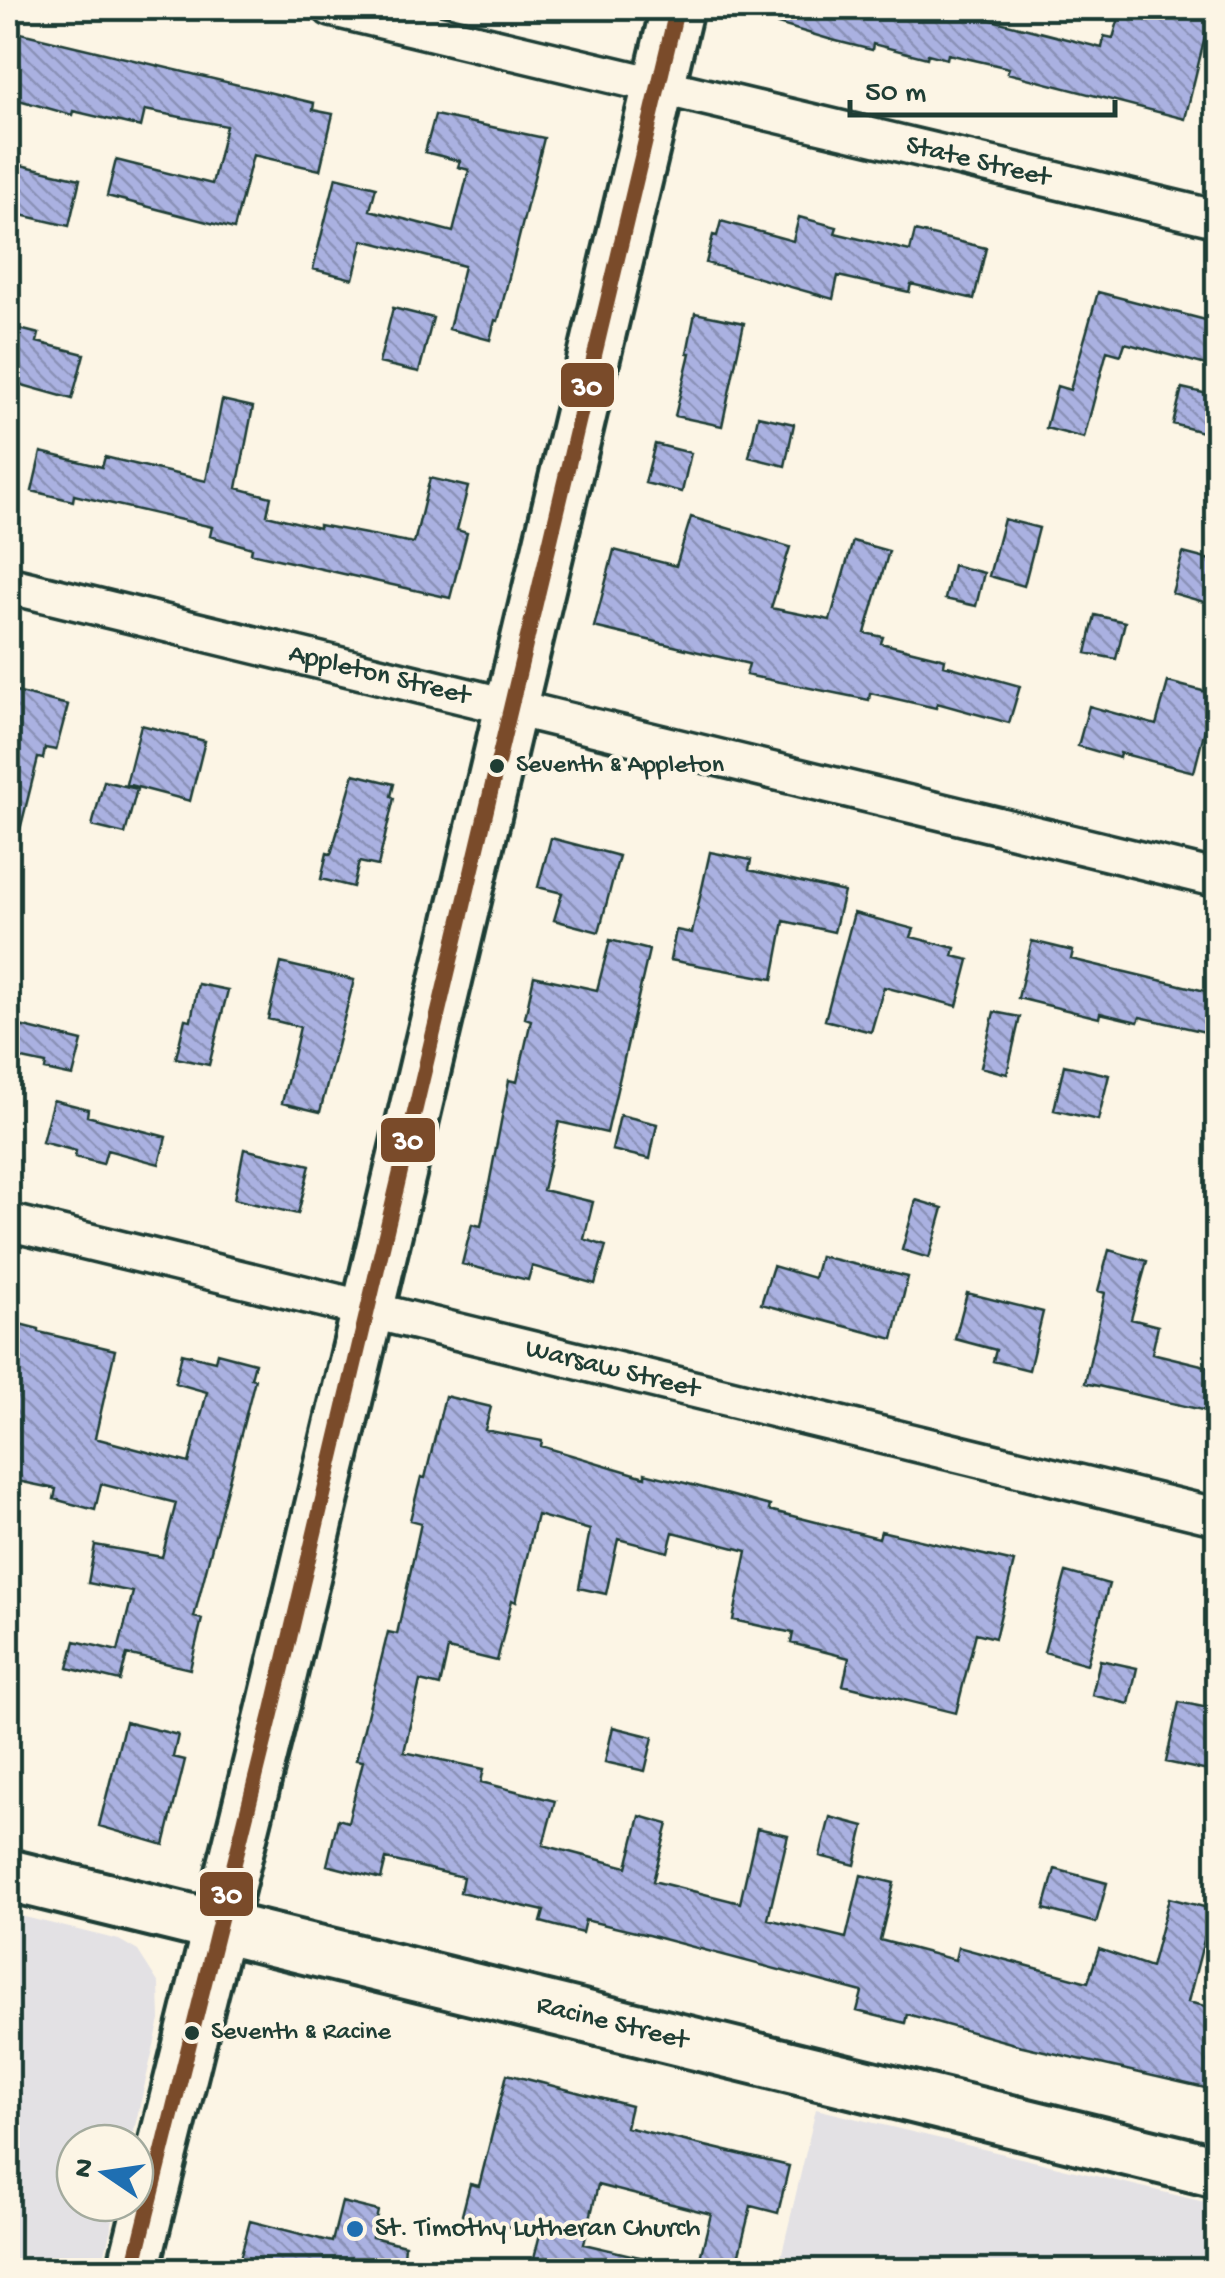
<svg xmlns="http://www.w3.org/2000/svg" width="1225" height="2278" viewBox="0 0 1225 2278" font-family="'Gochi Hand',sans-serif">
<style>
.built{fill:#e3e1e4}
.building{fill:url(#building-back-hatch);stroke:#1f3d34;stroke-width:2.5}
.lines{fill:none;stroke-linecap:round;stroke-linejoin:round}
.street-casing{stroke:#1f3d34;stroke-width:42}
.secondary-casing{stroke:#1f3d34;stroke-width:58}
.street{stroke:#fcf5e5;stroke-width:35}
.secondary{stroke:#fcf5e5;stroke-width:50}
.bus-1-casing{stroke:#fcf5e5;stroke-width:22}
.bus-1{stroke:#7a4b2a;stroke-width:15}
.bus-dot{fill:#1f3d34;stroke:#fcf5e5;stroke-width:4}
.poi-dot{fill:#1f6fb2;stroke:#fcf5e5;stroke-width:4}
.labels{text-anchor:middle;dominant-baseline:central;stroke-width:8;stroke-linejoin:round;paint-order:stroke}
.bus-label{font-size:26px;fill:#1f3d34;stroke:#fcf5e5;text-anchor:start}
.street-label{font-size:28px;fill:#1f3d34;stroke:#fcf5e5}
.poi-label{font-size:28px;fill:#1f3d34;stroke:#fcf5e5;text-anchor:start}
.line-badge{stroke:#fcf5e5;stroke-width:4}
.badge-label{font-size:28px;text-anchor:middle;font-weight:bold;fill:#fff}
</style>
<defs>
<pattern id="building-back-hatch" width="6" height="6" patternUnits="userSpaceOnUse" patternTransform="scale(2.5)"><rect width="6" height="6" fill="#aab1e1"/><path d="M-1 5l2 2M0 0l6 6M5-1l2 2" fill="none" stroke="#8a91b7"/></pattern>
</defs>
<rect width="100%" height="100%" fill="#fcf5e5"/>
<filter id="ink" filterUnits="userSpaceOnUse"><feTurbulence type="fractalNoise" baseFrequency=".01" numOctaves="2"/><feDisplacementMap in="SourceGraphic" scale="20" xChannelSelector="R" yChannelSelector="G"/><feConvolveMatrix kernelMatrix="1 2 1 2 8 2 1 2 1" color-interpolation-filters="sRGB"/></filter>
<g filter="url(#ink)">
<path class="built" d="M 8,1913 L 119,1940 L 138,1951 L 159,1984 L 160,2020 L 131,2143 L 75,2143 L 75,2203 L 117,2203 L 101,2270 L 8,2270 Z
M 816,2109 L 1217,2205 L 1217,2270 L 778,2270 Z"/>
<path class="building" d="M 756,8 L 961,8 L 960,12 L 1102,48 L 1104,36 L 1113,38 L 1122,8 L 1212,8 L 1185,119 L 1007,73 L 1009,68 L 948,54 L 947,59 L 928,54 L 927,58 L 873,44 L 872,50 L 832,40 L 754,17 Z
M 8,30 L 314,103 L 313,110 L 333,114 L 320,170 L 253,155 L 234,229 L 107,196 L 116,160 L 212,184 L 226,126 L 145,110 L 141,127 L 73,111 L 72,115 L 8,97 Z
M 435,115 L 544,138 L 498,321 L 495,320 L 490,340 L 449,329 L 464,266 L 363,240 L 353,279 L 313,269 L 336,177 L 376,187 L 370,210 L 453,232 L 469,170 L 458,167 L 460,161 L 425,152 Z
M 8,162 L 80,179 L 69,226 L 8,212 Z
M 799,217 L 837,227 L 835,233 L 910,251 L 915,231 L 986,248 L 974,299 L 911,284 L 909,292 L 838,276 L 833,299 L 706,263 L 713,235 L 717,236 L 721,221 L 793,241 Z
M 1098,292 L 1217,323 L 1206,365 L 1125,343 L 1121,355 L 1107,351 L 1084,438 L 1046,428 L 1057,386 L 1070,390 Z
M 393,308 L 433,318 L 419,372 L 379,363 Z
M 695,313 L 744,323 L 722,426 L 675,416 L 690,353 L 687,353 Z
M 8,326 L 39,334 L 37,342 L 84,354 L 72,399 L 8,381 Z
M 1182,388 L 1216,396 L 1206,433 L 1173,424 Z
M 222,400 L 253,407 L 237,488 L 271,497 L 267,515 L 319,528 L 319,525 L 414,543 L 430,478 L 468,487 L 457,530 L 467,533 L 450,598 L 251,553 L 252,548 L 210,536 L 212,527 L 74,495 L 73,501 L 32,491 L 41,452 L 102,467 L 105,457 L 206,481 Z
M 758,416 L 794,424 L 785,466 L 749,457 Z
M 655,444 L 691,453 L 682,492 L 645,483 Z
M 691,517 L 790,547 L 771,608 L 830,620 L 853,541 L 889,551 L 865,633 L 883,637 L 881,643 L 945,659 L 944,665 L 1020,686 L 1009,723 L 937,703 L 936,708 L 870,693 L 869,700 L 746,675 L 749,664 L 594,627 L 614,550 L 676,566 Z
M 1004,519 L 1039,528 L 1024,586 L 989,576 Z
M 1183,553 L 1218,562 L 1218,606 L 1172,593 Z
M 953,565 L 984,573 L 976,606 L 945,599 Z
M 1095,615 L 1125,622 L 1116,659 L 1086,653 Z
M 1168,682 L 1214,694 L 1194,772 L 1120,753 L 1119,758 L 1078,746 L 1089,706 L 1156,725 Z
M 8,690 L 68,705 L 56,750 L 45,748 L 43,759 L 38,758 L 18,838 L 8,836 Z
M 141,725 L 205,741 L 190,801 L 126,784 Z
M 354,774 L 394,784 L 391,796 L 394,798 L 378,866 L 359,862 L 353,887 L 321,879 L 327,853 L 331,854 Z
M 104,781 L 137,789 L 125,834 L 92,826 Z
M 551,838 L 619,856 L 599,932 L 554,920 L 562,893 L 538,887 Z
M 710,852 L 751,860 L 749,870 L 844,892 L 834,932 L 784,921 L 773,979 L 670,960 L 676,930 L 692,933 Z
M 854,913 L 914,929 L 911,937 L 955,948 L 953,956 L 969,960 L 957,1006 L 884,987 L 871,1032 L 825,1020 Z
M 610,940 L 649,950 L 607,1133 L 559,1122 L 543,1190 L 593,1202 L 584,1239 L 606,1246 L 595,1284 L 532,1266 L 528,1280 L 462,1264 L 472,1224 L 481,1226 L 509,1080 L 517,1082 L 531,1020 L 525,1018 L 534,976 L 597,990 Z
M 1032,941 L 1073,951 L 1071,959 L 1218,994 L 1214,1034 L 1140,1017 L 1138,1022 L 1100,1013 L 1099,1018 L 1018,998 Z
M 281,963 L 354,980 L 320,1112 L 282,1103 L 300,1027 L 268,1019 Z
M 198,984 L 228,990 L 209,1065 L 176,1058 L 185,1019 L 191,1020 Z
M 994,1012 L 1020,1017 L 1007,1074 L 981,1067 Z
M 20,1026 L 82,1041 L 73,1076 L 45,1070 L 46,1064 L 13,1057 Z
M 1064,1065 L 1109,1075 L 1098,1120 L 1054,1110 Z
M 53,1100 L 88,1109 L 87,1116 L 166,1137 L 159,1164 L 107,1150 L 103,1164 L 75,1157 L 76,1151 L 42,1142 Z
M 620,1115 L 657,1124 L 650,1159 L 612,1150 Z
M 244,1149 L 310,1165 L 298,1214 L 234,1199 Z
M 916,1200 L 943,1208 L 929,1258 L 902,1250 Z
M 1109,1250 L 1147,1261 L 1131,1319 L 1158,1326 L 1152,1353 L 1218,1369 L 1218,1386 L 1211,1412 L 1085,1383 L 1105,1293 L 1098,1291 Z
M 820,1256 L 908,1277 L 893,1339 L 761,1304 L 773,1266 L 814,1278 Z
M 967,1293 L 1043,1312 L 1029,1370 L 993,1361 L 996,1350 L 955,1339 Z
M 8,1321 L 39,1329 L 39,1332 L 115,1350 L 95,1438 L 189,1463 L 207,1392 L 175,1383 L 182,1353 L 215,1361 L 217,1353 L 255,1363 L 251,1378 L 255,1379 L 194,1617 L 202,1619 L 190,1669 L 127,1654 L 120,1681 L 68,1668 L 75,1641 L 118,1651 L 133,1592 L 88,1583 L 95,1545 L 162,1557 L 176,1503 L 101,1484 L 95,1510 L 54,1499 L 56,1489 L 8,1479 Z
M 445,1396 L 491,1407 L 485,1430 L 542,1441 L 541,1446 L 645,1477 L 645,1473 L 685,1483 L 770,1506 L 769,1510 L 879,1538 L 881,1531 L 1014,1562 L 995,1638 L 976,1633 L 956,1713 L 843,1685 L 849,1658 L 791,1643 L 793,1633 L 733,1620 L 747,1551 L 673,1532 L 668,1552 L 618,1539 L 606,1594 L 579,1588 L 590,1530 L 537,1515 L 516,1602 L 512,1600 L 497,1661 L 448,1649 L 440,1686 L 420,1681 L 404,1752 L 484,1769 L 481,1782 L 555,1801 L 543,1845 L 627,1867 L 640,1816 L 668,1824 L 653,1881 L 740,1903 L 757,1828 L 788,1835 L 768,1919 L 846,1938 L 861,1875 L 894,1883 L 880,1940 L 955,1960 L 958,1947 L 1088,1982 L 1099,1949 L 1151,1967 L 1169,1898 L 1212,1909 L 1188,2002 L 1218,2009 L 1218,2091 L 1018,2045 L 907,2014 L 905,2023 L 857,2011 L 862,1992 L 648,1935 L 585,1920 L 582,1933 L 541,1922 L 544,1911 L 460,1892 L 463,1877 L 386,1859 L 381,1879 L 327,1865 L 338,1819 L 348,1822 L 363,1761 L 356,1760 L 388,1632 L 397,1634 L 421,1523 L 410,1520 L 421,1477 L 425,1478 Z
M 1066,1572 L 1109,1584 L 1087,1664 L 1044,1652 Z
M 1100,1660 L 1137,1668 L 1129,1704 L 1092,1695 Z
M 1179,1702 L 1218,1710 L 1218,1726 L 1208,1771 L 1166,1762 Z
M 125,1722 L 178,1735 L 173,1757 L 185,1760 L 164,1845 L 99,1826 Z
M 613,1727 L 653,1737 L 645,1771 L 605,1762 Z
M 830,1817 L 864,1826 L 855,1865 L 820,1856 Z
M 1055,1869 L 1107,1883 L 1096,1923 L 1044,1909 Z
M 507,2074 L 631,2106 L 626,2127 L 789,2166 L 778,2213 L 751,2206 L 735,2270 L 697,2270 L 711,2214 L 598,2185 L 584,2244 L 648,2259 L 647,2270 L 531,2270 L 540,2234 L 462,2215 L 470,2184 L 479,2186 Z
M 342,2202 L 378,2211 L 372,2237 L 405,2245 L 403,2270 L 237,2270 L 250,2221 L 332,2242 Z"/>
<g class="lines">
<defs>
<g id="street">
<path id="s1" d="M 331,8 L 1218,219"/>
<path id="s2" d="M 8,585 L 1218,879"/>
<path id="s3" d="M 8,1222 L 1218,1517"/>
</g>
<g id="secondary">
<path id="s4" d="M 8,1875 L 1218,2172"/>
<path d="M 133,2270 L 272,1712 L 677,8"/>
</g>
</defs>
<use href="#street" class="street-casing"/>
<use href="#secondary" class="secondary-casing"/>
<use href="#street" class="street"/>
<use href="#secondary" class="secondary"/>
<defs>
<path id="bus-1" d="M 133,2270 L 272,1712 L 677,8"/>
</defs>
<use href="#bus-1" class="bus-1-casing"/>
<use href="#bus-1" class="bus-1"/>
</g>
</g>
<g class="bus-dot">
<circle cx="497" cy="766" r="9"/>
<circle cx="192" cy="2033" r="9"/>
</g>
<circle class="poi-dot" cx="355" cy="2229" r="10"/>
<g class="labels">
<g class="bus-label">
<text x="516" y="766">Seventh &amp; Appleton</text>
<text x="211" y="2033">Seventh &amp; Racine</text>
</g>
<g class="street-label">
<text stroke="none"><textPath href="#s1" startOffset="665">State Street</textPath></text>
<text stroke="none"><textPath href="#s2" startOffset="382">Appleton Street</textPath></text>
<text stroke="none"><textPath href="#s3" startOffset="622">Warsaw Street</textPath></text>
<text stroke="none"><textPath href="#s4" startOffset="622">Racine Street</textPath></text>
</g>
<g class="poi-label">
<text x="375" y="2229">St. Timothy Lutheran Church</text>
</g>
</g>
<g class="line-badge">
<rect x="559" y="361" width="57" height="48" rx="10" fill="#7a4b2a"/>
<rect x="379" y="1116" width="58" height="48" rx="10" fill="#7a4b2a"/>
<rect x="198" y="1870" width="57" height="48" rx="10" fill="#7a4b2a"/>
</g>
<g class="badge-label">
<text x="587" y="395">30</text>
<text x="408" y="1149">30</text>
<text x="227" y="1903">30</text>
</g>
<rect width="1225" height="2278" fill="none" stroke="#fcf5e5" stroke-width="40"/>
<rect x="20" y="20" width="1185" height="2238" fill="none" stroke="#1f3d34" stroke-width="4" filter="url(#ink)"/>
<g transform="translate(105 2173) rotate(283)"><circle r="48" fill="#fcf5e5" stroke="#a4ab9e" stroke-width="2.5"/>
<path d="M0-8L18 38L0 25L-18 38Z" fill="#1f6fb2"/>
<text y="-15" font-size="28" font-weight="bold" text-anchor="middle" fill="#1f3d34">N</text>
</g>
<path d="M850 100v15h265v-15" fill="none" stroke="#1f3d34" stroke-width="5"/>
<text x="865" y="100" font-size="30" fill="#1f3d34" stroke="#fcf5e5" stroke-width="8" paint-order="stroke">50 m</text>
</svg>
